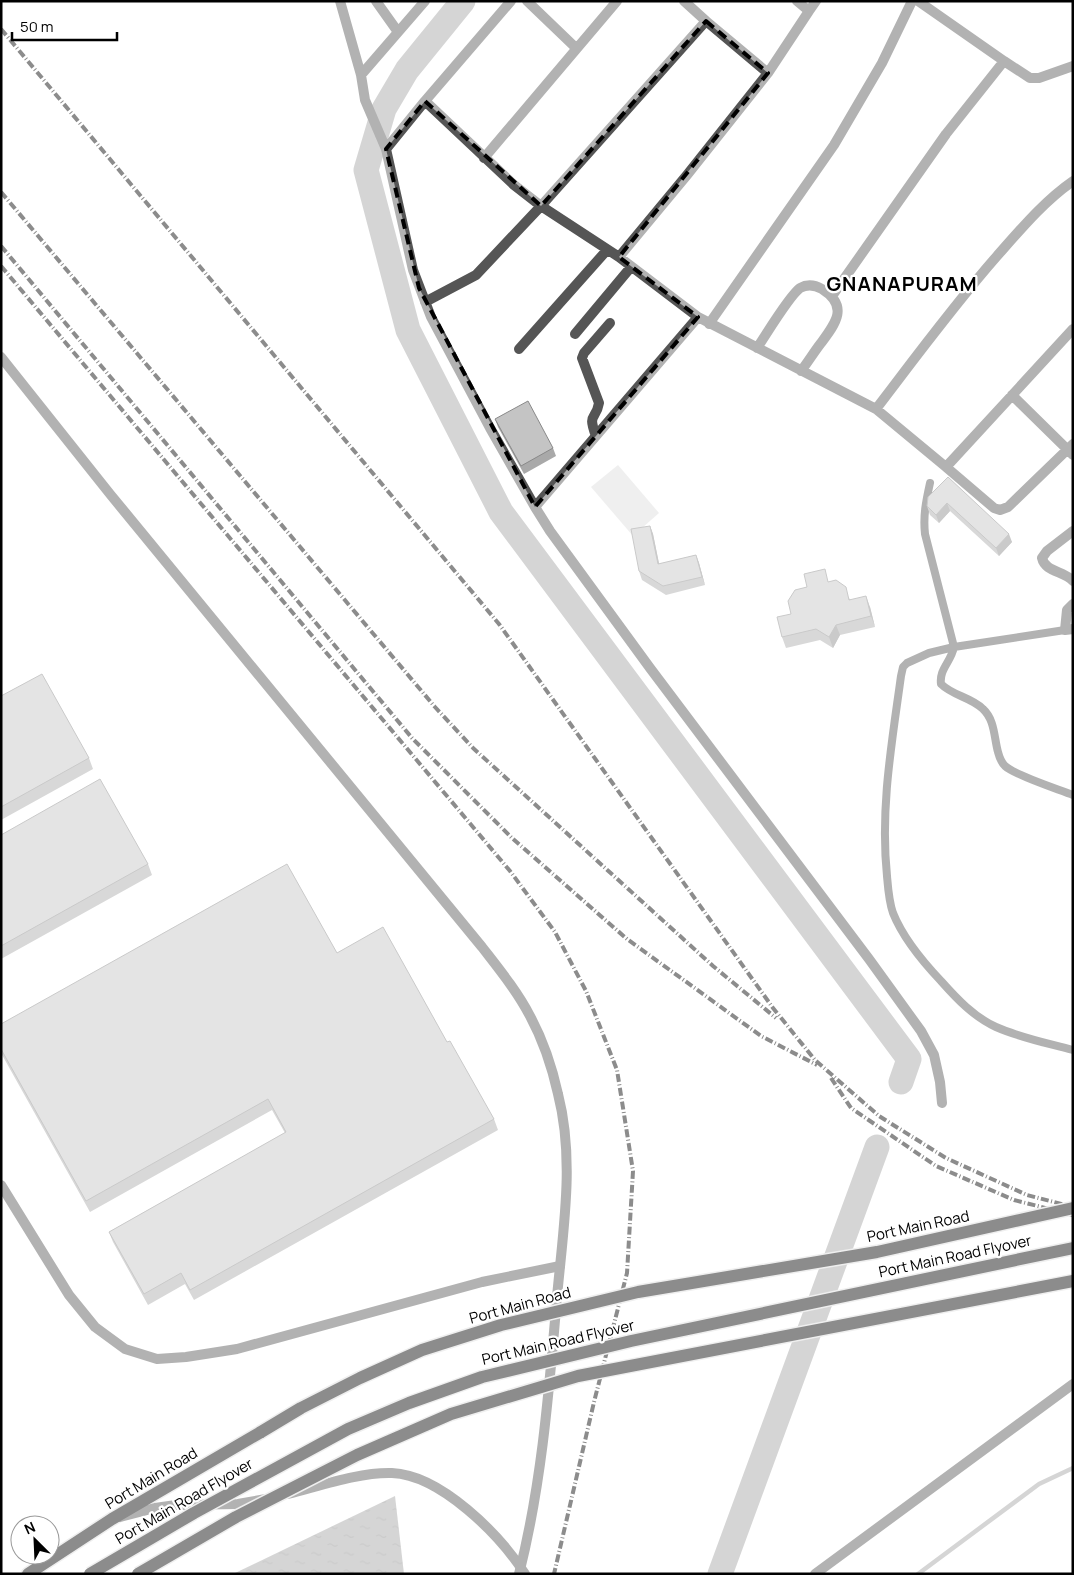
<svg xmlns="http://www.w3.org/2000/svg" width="1074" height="1575" viewBox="0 0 1074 1575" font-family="Manrope,sans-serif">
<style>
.grass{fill:#dcdcdc}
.water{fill:url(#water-ripples)}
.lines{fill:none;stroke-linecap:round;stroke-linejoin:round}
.stream{stroke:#a3a3a3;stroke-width:4.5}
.river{stroke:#a3a3a3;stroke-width:25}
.primary-casing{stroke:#dbdbdb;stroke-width:15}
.service{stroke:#555;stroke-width:8}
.minor{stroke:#555;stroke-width:10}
.tertiary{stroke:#555;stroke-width:10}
.primary{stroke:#000;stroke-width:12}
.rail{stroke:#000;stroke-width:4;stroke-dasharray:8 2.5 1 2.5;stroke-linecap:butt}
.primary-bridge-casing{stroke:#dbdbdb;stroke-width:15;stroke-linecap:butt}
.primary-bridge{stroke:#000;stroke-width:12}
.wall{fill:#a9a9a9}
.shaded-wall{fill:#898989}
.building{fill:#c4c4c4;stroke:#898989}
.marked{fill:none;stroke:#000;stroke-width:4;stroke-dasharray:10 6;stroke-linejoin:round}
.labels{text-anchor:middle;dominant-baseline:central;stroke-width:4.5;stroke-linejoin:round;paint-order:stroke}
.street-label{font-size:15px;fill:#000;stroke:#fff}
.district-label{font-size:20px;font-weight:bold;letter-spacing:1px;fill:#000;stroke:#fff}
</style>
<defs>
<pattern id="water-ripples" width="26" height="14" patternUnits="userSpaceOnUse" patternTransform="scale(1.25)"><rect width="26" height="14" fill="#a3a3a3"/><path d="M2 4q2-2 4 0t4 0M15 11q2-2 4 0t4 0" fill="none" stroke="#8b8b8b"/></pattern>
</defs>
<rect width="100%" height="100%" fill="#fff"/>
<path class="grass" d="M 618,465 L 659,513 L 633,536 L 591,487 Z"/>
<path class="water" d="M 395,1496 L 404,1574 L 233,1574 Z"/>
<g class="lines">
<path class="stream" d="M 918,1574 L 1039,1484 L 1073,1468"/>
<path class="river" d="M 463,1 L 407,70 L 384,109 L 366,170 L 408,330 L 501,512 L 909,1059 L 901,1082
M 720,1574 L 877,1147"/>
<defs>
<path id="primary" d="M 28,1574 L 112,1519 L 261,1432"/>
</defs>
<use href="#primary" class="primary-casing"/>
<path class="service" d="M 930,483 C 926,501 923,516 925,534 L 954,647 C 951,662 939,669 941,684 C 953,696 971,697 983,709 C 995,720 994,738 998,752 C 999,756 1002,763 1005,766 C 1016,776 1058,789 1073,795
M 1065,630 L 954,647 L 929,653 L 907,663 L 903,667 L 901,676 C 892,742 880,808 887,876 C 888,888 889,902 893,913 C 903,938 923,962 941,981 C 957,999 974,1017 996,1027 C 1021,1038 1047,1043 1073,1050"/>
<path class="minor" d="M 340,1 L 361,75 L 365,100 L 386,149 L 425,101 L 514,185 L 541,206 L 619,257 L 698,317 L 876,409 C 915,358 954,305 997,256 C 1020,230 1044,201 1073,181
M 376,1 L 398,32
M 527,1 L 576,48
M 797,1 L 809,11 L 816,1
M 1004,61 L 1030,78 L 1039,78 L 1073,66
M 768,73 L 809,11
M 361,75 L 425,1
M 425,101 L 511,1
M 386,149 L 413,270 L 431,317 L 490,428 L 535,507 L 550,531 L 650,668 L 869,959 L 921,1031 L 934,1055 L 940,1082 L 942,1103
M 484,158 L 617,1
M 619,257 L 687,175 L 768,73 L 706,21
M 832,296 L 946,134 L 1004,61 L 918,1
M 425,302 L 476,275 L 541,206 L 706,21 L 684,1
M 709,324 L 834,145 L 882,63 L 912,1
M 575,334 L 631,267
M 757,348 C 766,335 789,296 800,288 C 807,284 815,285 822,289 C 849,306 836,323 821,343 C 814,352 808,362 801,371
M 519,349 L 607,250
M 1012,395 L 1073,455
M 876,409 L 946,467 L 1073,329
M 596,436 C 587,412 596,421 599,403 L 582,358 L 584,353 L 610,323
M 946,467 L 994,508 L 1000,510 L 1008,507 L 1073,444
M 535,507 L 698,317
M 1073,531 L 1047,551 L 1042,558 C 1045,572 1064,571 1073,581
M 1073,604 L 1067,610 L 1065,630 L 1073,629
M 1,1185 L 69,1295 L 95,1327 L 125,1349 L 157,1359 L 186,1357 L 237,1349 L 482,1282 L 560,1266
M 288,1494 C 320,1486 359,1472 392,1473 C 441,1475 500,1535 525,1574
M 120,1517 L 155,1508 L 176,1505 L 238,1504 L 266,1499
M 815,1574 L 1073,1384"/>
<path class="tertiary" d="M 1,357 L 110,494 L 482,947 C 499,969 517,991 530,1016 C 543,1040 552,1067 558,1094 C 575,1160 563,1230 557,1297 C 549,1390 542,1483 519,1574"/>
<use href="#primary" class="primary"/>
<path class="rail" d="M 1,29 L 499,624 L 773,1008 L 815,1060 L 879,1116 L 946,1158 L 1027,1195 L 1073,1207
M 1,192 L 435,707 L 473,748 L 713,966 L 776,1018
M 1,246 L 412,738 L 512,838 L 627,939 L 761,1036 L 817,1065
M 1,266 L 510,871 L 555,932 L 586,991 L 617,1070 L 633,1171 L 627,1273 L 594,1402 L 554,1574
M 831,1078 L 851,1108 L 936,1166 L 1014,1200 L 1073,1215"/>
<defs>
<path id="primary-bridge" d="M 261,1432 L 301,1408 L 360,1378 L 422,1350 L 501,1325 L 638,1292 L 877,1252 L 1073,1208
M 90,1574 L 194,1513 L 348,1429 L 409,1403 L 482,1377 L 631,1341 L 1073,1248
M 138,1574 L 236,1517 L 357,1455 L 451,1414 L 578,1376 L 1073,1281"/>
</defs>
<use href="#primary-bridge" class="primary-bridge-casing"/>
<use href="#primary-bridge" class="primary-bridge"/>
</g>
<path class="wall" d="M 495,419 L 553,448 L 556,456 L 524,474 L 498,427 Z
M 948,477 L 1012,542 L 999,556 L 950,511 L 939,523 L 930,515 L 927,506 Z
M 650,526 L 653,534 L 659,564 L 696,555 L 699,563 L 705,585 L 666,595 L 642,580 L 639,571 Z
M 830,582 L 851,600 L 870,607 L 875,627 L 840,635 L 833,648 L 820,640 L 786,648 L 782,637 L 791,614 Z
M 1,696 L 89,758 L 93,769 L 1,820 Z
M 1,835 L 148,864 L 152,875 L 1,959 Z
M 337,953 L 447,1042 L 494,1119 L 498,1130 L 194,1300 L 185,1284 L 148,1305 L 113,1242 L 109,1232 L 285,1133 L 272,1110 L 90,1212 L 1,1053 L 1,1024 Z"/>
<path class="shaded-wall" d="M 947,503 L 950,511 L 939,523 L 936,515 Z
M 650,526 L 653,534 L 661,573 L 658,564 Z
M 1009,534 L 1012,542 L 999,556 L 996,548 Z
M 696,555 L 699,563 L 705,585 L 702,577 Z
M 866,596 L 870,607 L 875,627 L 871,616 Z
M 836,625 L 840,635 L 833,648 L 829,637 Z"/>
<path class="building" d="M 528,401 L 553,448 L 521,466 L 495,419 Z
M 948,477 L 1009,534 L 996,548 L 947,503 L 936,515 L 927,506 L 928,497 Z
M 650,526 L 658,564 L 696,555 L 702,577 L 663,586 L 639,571 L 631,529 Z
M 825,569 L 828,582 L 836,580 L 846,587 L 849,600 L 866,596 L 871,616 L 836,625 L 829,637 L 816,629 L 782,637 L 777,617 L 791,614 L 788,601 L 795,590 L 807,587 L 804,574 Z
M 42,674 L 89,758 L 1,807 L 1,696 Z
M 100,779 L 148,864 L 1,946 L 1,835 Z
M 287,864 L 337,953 L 383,927 L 447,1042 L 450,1041 L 494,1119 L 190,1290 L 181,1273 L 144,1294 L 109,1232 L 286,1132 L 268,1099 L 86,1201 L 1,1049 L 1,1024 Z"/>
<path d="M0 0H1074V1575H0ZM 706,21 L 768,73 L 619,257 L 698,317 L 535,507 L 419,288 L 386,149 L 425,101 L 541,206 Z" fill="#fff" fill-opacity=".55" fill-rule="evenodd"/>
<path class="marked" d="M 706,21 L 768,73 L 619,257 L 698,317 L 535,507 L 419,288 L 386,149 L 425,101 L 541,206 Z"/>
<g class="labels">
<g class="street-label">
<text transform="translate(918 1226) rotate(-12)">Port Main Road</text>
<text transform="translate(955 1256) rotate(-12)">Port Main Road Flyover</text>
<text transform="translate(520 1305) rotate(-15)">Port Main Road</text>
<text transform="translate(558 1342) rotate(-13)">Port Main Road Flyover</text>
<text transform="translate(151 1478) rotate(-31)">Port Main Road</text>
<text transform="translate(184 1501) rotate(-30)">Port Main Road Flyover</text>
</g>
<g class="district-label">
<text x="902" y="283">GNANAPURAM</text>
</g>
</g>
<rect width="1074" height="1575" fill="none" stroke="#000000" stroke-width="5"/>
<g transform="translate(35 1540) rotate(336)"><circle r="24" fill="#ffffff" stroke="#999999"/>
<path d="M0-4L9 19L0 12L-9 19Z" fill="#000000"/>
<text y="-8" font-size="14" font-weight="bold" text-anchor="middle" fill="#000000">N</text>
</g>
<path d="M12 32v8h105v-8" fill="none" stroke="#000000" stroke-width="2.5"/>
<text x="20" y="32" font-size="15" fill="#000000" stroke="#ffffff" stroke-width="4" paint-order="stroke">50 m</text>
</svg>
